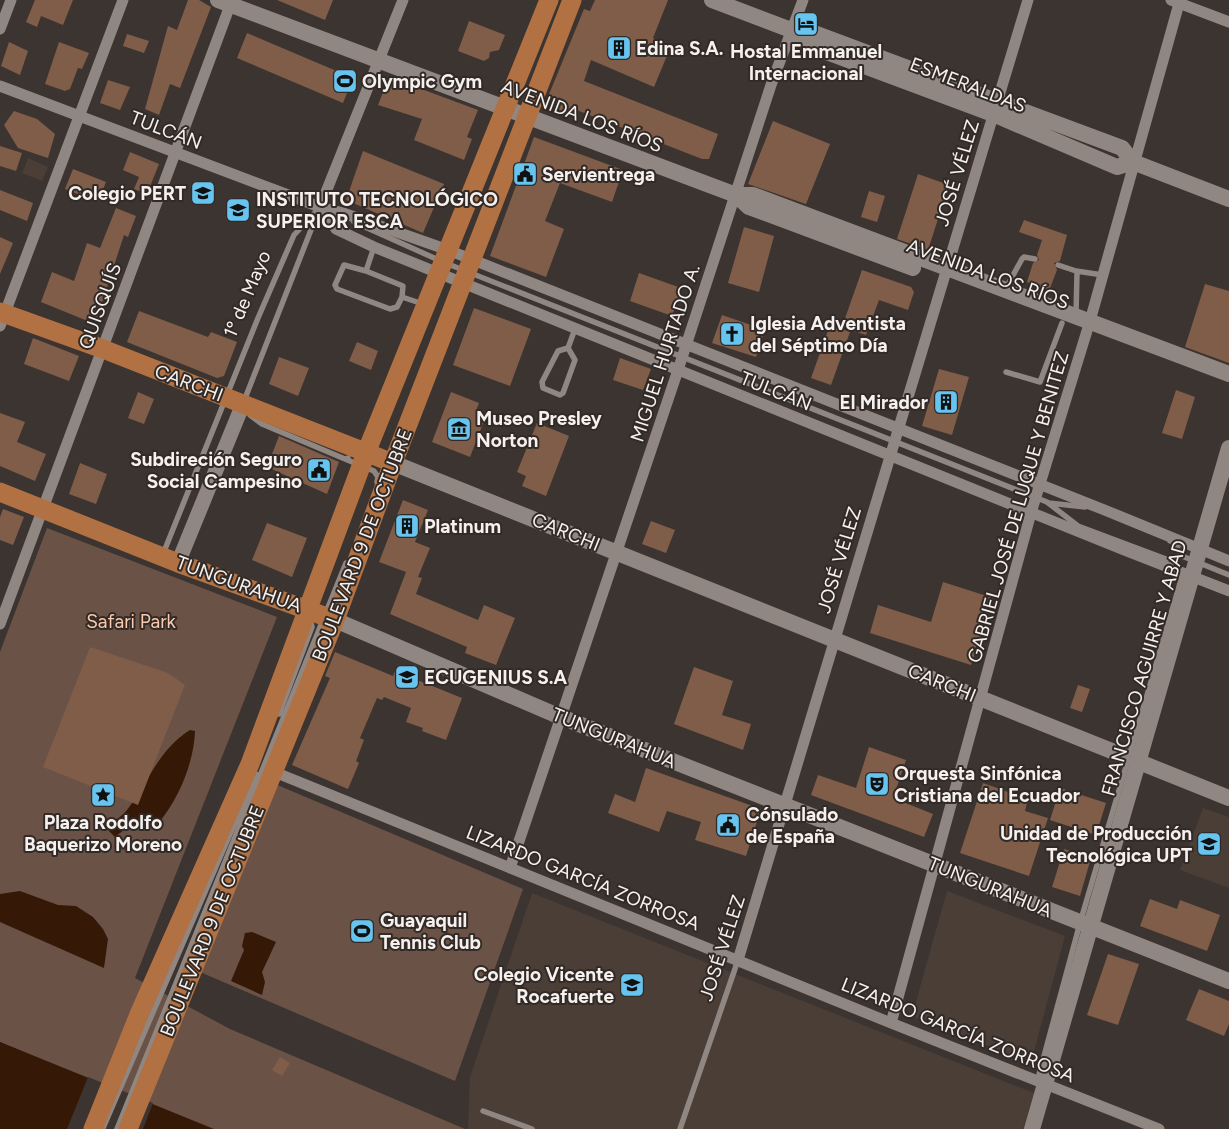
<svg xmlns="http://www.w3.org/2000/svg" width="1229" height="1129" viewBox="0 0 1229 1129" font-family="Figtree,sans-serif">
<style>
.built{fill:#4a3e36}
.green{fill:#6a5246}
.water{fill:#361806}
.pier{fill:#3c3430}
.building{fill:#805d49}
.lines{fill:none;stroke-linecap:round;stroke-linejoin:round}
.service{stroke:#908782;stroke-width:5.5}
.minor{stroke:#908782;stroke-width:11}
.tertiary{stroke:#908782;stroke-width:15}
.secondary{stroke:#908782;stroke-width:16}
.primary{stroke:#b27142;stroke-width:19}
.labels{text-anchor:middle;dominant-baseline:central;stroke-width:4;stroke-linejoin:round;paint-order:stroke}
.poi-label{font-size:19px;font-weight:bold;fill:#f6f1ee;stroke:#312a26;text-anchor:start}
.street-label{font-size:19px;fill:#f6f1ee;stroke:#312a26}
.park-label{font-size:19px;fill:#fbc9ae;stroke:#312a26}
</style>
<rect width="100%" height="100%" fill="#3c3430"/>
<path class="built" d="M 28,158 L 48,167 L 42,181 L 22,173 Z
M 1203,808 L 1229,817 L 1229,888 L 1180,870 Z
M 947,891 L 1065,936 L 1031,1063 L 912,1016 Z
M 532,893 L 1034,1093 L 1023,1129 L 468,1129 L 470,1077 Z"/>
<path class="green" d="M 47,528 L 277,617 L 135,978 L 230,1029 L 465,1129 L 206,1129 L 0,1042 L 0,652 Z
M 275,784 L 523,889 L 455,1081 L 200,972 Z"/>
<path class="water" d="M 190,730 L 195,731 C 194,762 179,798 160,821 L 130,825 L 115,837 L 108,830 C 112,820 121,818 127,810 C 149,782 158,750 190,730 Z
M 20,891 L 58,905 L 76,906 L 93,917 L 103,929 L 108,939 L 104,968 L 0,922 L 0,894 Z
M 252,932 L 276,942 L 262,972 L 265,982 L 262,995 L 231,981 L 244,950 L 242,946 L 245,933 Z
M 0,1042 L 214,1129 L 0,1129 Z"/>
<path class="pier" d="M 88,1077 L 153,1103 L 143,1129 L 67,1129 Z"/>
<path class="building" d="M 35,0 L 73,0 L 63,25 L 41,16 L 37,27 L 26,22 Z
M 188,0 L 199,0 L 211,7 L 180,88 L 170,84 L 159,115 L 145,109 L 168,26 L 177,30 Z
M 277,0 L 333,0 L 325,20 Z
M 595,0 L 668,0 L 653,38 L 671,46 L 654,87 L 591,60 L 584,81 L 718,134 L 709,159 L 702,159 L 574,109 L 572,115 L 545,104 L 584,9 L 590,11 Z
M 469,21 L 505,35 L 499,50 L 490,52 L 489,58 L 484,61 L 458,51 Z
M 247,33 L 353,78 L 343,103 L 237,58 Z
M 127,34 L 149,41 L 144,53 L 123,46 Z
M 9,42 L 28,51 L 20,75 L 1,66 Z
M 59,42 L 89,53 L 82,69 L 78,68 L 70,89 L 65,91 L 45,84 Z
M 389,77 L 478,110 L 467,137 L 472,139 L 464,160 L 414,140 L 422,119 L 378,105 Z
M 108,80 L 130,87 L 120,110 L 100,103 Z
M 14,111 L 37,119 L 55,134 L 48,158 L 18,148 L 4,125 Z
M 773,121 L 830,144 L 806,204 L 748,184 Z
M 534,137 L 623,170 L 612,202 L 560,183 L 545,221 L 564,229 L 546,277 L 490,256 Z
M 0,146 L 22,153 L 16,171 L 0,166 Z
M 363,151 L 444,184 L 423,233 L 346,200 Z
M 130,152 L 159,164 L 147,194 L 134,189 L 139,177 L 123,170 Z
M 73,169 L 106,182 L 98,202 L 65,189 Z
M 918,174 L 949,185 L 928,250 L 897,239 Z
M 0,190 L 33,203 L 27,221 L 0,210 Z
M 869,191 L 885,196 L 877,222 L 861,217 Z
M 116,208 L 136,216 L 128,237 L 124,235 L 95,324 L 41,302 L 52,272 L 74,281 L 87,243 L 100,248 Z
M 1024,220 L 1067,235 L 1060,261 L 1054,263 L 1057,270 L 1049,291 L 1027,282 L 1033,263 L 1039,260 L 1037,255 L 1042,240 L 1019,232 Z
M 744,227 L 774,236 L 759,292 L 728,283 Z
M 0,237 L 13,243 L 0,274 Z
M 862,270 L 911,287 L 914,292 L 908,310 L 879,300 L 866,335 L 842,327 Z
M 639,273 L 681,288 L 672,316 L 630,301 Z
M 1205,284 L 1229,291 L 1229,363 L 1185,347 Z
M 474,308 L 531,329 L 510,386 L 453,365 Z
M 139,311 L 208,337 L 211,332 L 237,342 L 224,376 L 217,378 L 127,342 Z
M 722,315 L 751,325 L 752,322 L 766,326 L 756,357 L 712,343 Z
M 830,325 L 850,332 L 831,385 L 811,378 Z
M 33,338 L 79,356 L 69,381 L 24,364 Z
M 357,342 L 378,351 L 371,370 L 349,361 Z
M 279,357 L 309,368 L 298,396 L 269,384 Z
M 620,358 L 651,369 L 643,390 L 613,380 Z
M 939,369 L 969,377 L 952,435 L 922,426 Z
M 1176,390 L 1195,397 L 1182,439 L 1162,433 Z
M 138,392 L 154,399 L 144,424 L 128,418 Z
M 451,392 L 479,403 L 476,411 L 486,416 L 470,457 L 432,442 Z
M 0,413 L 25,422 L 17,442 L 46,454 L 35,481 L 0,466 Z
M 537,423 L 569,436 L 546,496 L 522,486 L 526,476 L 517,472 Z
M 279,436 L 339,462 L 327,494 L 267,467 Z
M 80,463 L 107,474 L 96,504 L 69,494 Z
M 403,500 L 428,510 L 415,542 L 430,548 L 418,577 L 422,578 L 416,594 L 478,620 L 484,605 L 515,618 L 496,665 L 465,653 L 467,647 L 390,614 L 406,572 L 379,562 Z
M 3,509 L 24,517 L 13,545 L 0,540 L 0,517 Z
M 651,521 L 675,530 L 666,553 L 642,544 Z
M 267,523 L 307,538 L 292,577 L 252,560 Z
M 943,582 L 993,598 L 971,665 L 870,633 L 878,605 L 931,622 Z
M 90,647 L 168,673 L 185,685 L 138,805 L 43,767 Z
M 335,652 L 393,676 L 395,671 L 462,698 L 446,740 L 422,731 L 423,728 L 406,722 L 411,708 L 384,697 L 382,700 L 377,698 L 360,738 L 364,740 L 356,761 L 359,763 L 348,789 L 292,765 L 330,678 L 325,676 Z
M 694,667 L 733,681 L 722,715 L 751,724 L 743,750 L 674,724 Z
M 1078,685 L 1090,689 L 1082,712 L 1070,708 Z
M 869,747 L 906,760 L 893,798 L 933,814 L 924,837 L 811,795 L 818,775 L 856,788 Z
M 646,768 L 761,809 L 746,856 L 695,840 L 701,822 L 667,811 L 659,832 L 608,813 L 615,794 L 635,802 Z
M 983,783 L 1028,799 L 1025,811 L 1048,818 L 1029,876 L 960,853 Z
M 1060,788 L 1106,803 L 1096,835 L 1050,820 Z
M 1064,849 L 1091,858 L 1080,896 L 1052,887 Z
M 1150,899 L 1177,909 L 1180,900 L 1220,915 L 1207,951 L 1140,926 Z
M 1108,954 L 1139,964 L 1118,1025 L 1087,1015 Z
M 1199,989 L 1229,1001 L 1229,1024 L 1224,1036 L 1186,1020 Z
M 280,1057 L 290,1063 L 282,1076 L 272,1070 Z"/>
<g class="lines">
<path class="service" d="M 354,222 L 443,262 L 1047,502 L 1078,526 L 1166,559 L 1182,556 L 1229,575
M 344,265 L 366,271 L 403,286 L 402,297 L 397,307 L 390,309 L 337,289 L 335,285 Z
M 1058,265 L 1076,271 L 1077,273 L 1076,315
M 366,271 L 374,247
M 1076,271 L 1103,275
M 1006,288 L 1022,259 L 1024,257 L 1035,259
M 402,297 L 423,304
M 568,348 L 575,360 L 563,393 L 560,395 L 543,388 L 542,382 L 558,351 Z
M 568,348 L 575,329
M 1006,372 L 1040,382 L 1062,323
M 244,401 L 318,212
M 250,415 L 262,424 L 345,459 L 348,458
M 345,459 L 374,471 L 378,477 L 377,482
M 1049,503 L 1085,507
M 1170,541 L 1173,542 L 1182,556
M 163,554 L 258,318 L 294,235 L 320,207
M 279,714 L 312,627 L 310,619
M 1037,1082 L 1080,923 L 1183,573
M 483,1111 L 532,1129
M 103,1128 L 256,774
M 117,1129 L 346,563
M 680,1129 L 738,960"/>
<path class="minor" d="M 1171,0 L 1229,22
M 0,29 L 11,0
M 0,86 L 320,207 L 343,213 L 448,250 L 1102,509 L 1229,561
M 320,207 L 336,229 L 374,247 L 1124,550 L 1229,591
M 320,207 L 403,0
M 0,326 L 123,0
M 0,624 L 232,0
M 272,771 L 891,1023 L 1159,1129
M 510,868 L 678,370 L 771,85 L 803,0
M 738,960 L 1028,0
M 891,1023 L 1031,513 L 1090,321 L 1180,0"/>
<path class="tertiary" d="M 178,563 L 243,404"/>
<path class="secondary" d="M 218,0 L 736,195 L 753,195 L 1229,374
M 712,0 L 791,30 L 814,33 L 1122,148 L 1133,162 L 1229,199
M 791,30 L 808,45 L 993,114 L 1117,167 L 1133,162
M 736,195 L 749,207 L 913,268
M 393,463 L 1229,798
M 335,620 L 556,715 L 1229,981
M 1032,1129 L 1229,448"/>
<path class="primary" d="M 0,312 L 103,349 L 393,463
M 0,492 L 178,563 L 335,620
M 93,1129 L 140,1012 L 250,764 L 366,453 L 549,0
M 128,1129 L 335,620 L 393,463 L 572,0"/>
</g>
<defs>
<symbol id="hotel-square" viewBox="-11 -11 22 22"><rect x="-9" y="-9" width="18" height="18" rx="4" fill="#66c4ef" stroke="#312a26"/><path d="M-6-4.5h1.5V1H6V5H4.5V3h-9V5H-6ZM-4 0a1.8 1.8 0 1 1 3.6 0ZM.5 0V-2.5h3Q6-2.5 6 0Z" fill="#111"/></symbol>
<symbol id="building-square" viewBox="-11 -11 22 22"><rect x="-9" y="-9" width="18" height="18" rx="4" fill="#66c4ef" stroke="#312a26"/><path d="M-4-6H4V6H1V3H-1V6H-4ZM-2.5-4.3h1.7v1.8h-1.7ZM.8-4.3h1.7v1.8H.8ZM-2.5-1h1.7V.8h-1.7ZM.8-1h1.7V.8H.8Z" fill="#111"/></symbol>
<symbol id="stadium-square" viewBox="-11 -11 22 22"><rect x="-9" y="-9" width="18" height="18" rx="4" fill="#66c4ef" stroke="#312a26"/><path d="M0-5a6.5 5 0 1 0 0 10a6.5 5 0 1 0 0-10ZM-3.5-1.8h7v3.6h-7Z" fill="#111"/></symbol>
<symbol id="civic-square" viewBox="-11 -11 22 22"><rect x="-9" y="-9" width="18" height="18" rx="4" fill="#66c4ef" stroke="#312a26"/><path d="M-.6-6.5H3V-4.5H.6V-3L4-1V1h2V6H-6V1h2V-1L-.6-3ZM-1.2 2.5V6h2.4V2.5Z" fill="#111"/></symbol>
<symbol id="school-square" viewBox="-11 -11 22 22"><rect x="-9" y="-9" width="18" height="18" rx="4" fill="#66c4ef" stroke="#312a26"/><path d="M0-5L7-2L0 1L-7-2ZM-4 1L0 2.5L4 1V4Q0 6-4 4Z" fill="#111"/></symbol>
<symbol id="university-square" viewBox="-11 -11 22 22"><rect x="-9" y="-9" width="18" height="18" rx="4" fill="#66c4ef" stroke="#312a26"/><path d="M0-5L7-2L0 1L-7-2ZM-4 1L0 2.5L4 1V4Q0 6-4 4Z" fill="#111"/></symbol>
<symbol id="church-square" viewBox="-11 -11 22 22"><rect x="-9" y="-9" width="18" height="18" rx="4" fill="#66c4ef" stroke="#312a26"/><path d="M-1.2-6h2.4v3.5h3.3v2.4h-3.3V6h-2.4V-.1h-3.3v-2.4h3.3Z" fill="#111"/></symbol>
<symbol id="museum-square" viewBox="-11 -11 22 22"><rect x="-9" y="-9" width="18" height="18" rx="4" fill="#66c4ef" stroke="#312a26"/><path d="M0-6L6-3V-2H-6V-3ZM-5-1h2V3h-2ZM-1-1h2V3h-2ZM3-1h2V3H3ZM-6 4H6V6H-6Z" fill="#111"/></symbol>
<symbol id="theatre-square" viewBox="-11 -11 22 22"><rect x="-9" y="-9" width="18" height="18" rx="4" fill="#66c4ef" stroke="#312a26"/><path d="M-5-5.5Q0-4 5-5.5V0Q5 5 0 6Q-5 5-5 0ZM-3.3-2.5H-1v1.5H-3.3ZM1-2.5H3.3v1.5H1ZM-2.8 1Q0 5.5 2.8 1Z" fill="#111"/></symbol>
<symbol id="sight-square" viewBox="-11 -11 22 22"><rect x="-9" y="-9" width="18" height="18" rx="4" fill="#66c4ef" stroke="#312a26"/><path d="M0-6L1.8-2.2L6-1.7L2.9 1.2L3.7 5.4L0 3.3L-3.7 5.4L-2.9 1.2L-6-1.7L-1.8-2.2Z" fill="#111"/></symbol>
</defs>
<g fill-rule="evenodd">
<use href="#hotel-square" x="792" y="10" width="28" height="28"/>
<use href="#building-square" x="605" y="34" width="28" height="28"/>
<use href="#stadium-square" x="331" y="67" width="28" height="28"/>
<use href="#civic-square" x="511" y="160" width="28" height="28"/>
<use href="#school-square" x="189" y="179" width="28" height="28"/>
<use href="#university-square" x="224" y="196" width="28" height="28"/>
<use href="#church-square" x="718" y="320" width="28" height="28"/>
<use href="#building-square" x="932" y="388" width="28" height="28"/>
<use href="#museum-square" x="445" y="415" width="28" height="28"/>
<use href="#civic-square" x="305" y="456" width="28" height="28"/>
<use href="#building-square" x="393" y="512" width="28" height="28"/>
<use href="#university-square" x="393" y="663" width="28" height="28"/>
<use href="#theatre-square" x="863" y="770" width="28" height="28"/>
<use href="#sight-square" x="89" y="781" width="28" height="28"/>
<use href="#civic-square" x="714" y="811" width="28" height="28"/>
<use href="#university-square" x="1195" y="830" width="28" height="28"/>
<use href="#stadium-square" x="348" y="917" width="28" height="28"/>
<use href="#school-square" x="618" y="971" width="28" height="28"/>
</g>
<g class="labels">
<g class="poi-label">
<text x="636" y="48">Edina S.A.</text>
<text x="806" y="51" text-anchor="middle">Hostal Emmanuel<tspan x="806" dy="22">Internacional</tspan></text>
<text x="362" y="81">Olympic Gym</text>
<text x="542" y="174">Servientrega</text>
<text x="186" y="193" text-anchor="end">Colegio PERT</text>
<text x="256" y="199">INSTITUTO TECNOLÓGICO<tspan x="256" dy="22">SUPERIOR ESCA</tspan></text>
<text x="750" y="323">Iglesia Adventista<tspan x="750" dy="22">del Séptimo Día</tspan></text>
<text x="928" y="402" text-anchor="end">El Mirador</text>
<text x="476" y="418">Museo Presley<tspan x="476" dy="22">Norton</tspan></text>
<text x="302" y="459" text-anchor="end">Subdireción Seguro<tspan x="302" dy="22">Social Campesino</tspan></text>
<text x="424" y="526">Platinum</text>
<text x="424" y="677">ECUGENIUS S.A</text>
<text x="894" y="773">Orquesta Sinfónica<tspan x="894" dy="22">Cristiana del Ecuador</tspan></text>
<text x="746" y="814">Cónsulado<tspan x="746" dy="22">de España</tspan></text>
<text x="103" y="822" text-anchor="middle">Plaza Rodolfo<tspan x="103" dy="22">Baquerizo Moreno</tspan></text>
<text x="1192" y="833" text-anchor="end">Unidad de Producción<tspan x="1192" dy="22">Tecnológica UPT</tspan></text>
<text x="380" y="920">Guayaquil<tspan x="380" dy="22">Tennis Club</tspan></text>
<text x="614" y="974" text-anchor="end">Colegio Vicente<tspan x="614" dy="22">Rocafuerte</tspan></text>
</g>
<g class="street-label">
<text transform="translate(968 85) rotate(21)">ESMERALDAS</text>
<text transform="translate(582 116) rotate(21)">AVENIDA LOS RÍOS</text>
<text transform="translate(166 130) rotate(21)">TULCÁN</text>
<text transform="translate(957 173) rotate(-73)">JOSÉ VÉLEZ</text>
<text transform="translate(988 274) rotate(20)">AVENIDA LOS RÍOS</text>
<text transform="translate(247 294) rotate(-67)">1º de Mayo</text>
<text transform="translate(100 306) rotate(-70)">QUISQUÍS</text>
<text transform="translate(665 353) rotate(-72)">MIGUEL HURTADO A.</text>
<text transform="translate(189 383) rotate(21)">CARCHI</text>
<text transform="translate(776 391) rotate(22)">TULCÁN</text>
<text transform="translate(1018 507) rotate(-74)">GABRIEL JOSÉ DE LUQUE Y BENITEZ</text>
<text transform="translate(566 532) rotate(22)">CARCHI</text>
<text transform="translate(362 545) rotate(-69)">BOULEVARD 9 DE OCTUBRE</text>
<text transform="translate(839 560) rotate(-73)">JOSÉ VÉLEZ</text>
<text transform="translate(239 584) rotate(20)">TUNGURAHUA</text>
<text transform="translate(1144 668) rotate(-74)">FRANCISCO AGUIRRE Y ABAD</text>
<text transform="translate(942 683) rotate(22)">CARCHI</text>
<text transform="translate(614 738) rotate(22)">TUNGURAHUA</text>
<text transform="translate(583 878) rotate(22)">LIZARDO GARCÍA ZORROSA</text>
<text transform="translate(990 887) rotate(22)">TUNGURAHUA</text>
<text transform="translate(212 921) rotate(-68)">BOULEVARD 9 DE OCTUBRE</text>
<text transform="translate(722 948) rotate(-72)">JOSÉ VÉLEZ</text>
<text transform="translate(958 1030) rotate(22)">LIZARDO GARCÍA ZORROSA</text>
</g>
<g class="park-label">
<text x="131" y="621">Safari Park</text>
</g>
</g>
</svg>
